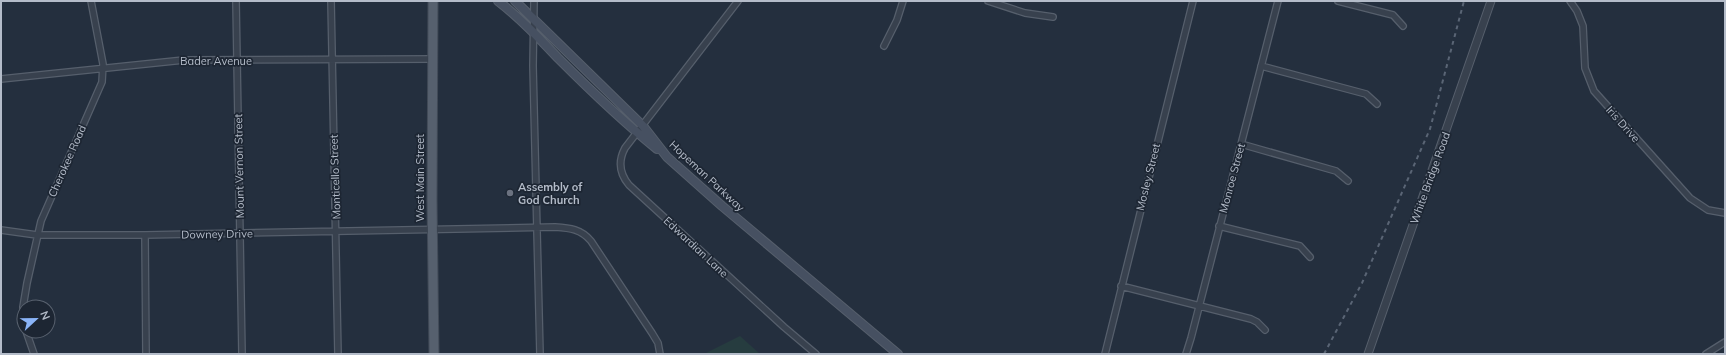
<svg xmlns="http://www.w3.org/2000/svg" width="1726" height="355" viewBox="0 0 1726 355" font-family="Mulish,sans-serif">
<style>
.green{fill:#263c3f}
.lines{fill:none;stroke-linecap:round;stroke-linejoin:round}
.minor-casing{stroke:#565f6c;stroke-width:8}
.tertiary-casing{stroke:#565f6c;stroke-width:9}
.secondary-casing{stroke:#565f6c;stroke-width:10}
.primary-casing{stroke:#414a57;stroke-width:11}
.minor{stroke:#38414e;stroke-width:5.5}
.tertiary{stroke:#38414e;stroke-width:7}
.secondary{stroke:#465061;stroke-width:8}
.primary{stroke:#56606e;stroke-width:9}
.rail{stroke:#5a6575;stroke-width:2;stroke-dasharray:4 4;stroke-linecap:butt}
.worship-dot{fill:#6b7280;stroke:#1d2633;stroke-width:1.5}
.labels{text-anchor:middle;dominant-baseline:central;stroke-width:3.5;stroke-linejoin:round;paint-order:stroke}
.street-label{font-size:11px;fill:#b4bcc9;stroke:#1d2633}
.poi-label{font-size:11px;font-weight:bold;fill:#b4bcc9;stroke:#1d2633;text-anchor:start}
</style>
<rect width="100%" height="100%" fill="#242f3e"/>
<path class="green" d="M 740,336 L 760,354 L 704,354 Z"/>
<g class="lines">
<defs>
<path id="minor" d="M 236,1 L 242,354
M 331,1 L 338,354
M 534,1 L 533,66 L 540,354
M 738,1 L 625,148 C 618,161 619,173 629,185 L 784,327 L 816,354
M 988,1 L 1025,13 L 1053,17
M 1338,1 L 1393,15 L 1403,26
M 1570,1 L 1577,11 L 1583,26 L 1585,68 L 1594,91 L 1690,198 L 1708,210 L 1725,213
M 884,46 L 897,20 L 903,1
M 1261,66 L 1366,94 L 1377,104
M 1,79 L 184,60 L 433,59
M 1241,144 L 1336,171 L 1348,181
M 1219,226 L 1300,246 L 1310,257
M 1,230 L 37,235 L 145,235 L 555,227 C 570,228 581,229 591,241 L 652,333 L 658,343 L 660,354
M 145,235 L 146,354
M 1121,286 L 1251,319 L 1257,322 L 1265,330
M 24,321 L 23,307 L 27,283 L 41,221 L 102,82 L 103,64 L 91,1
M 26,331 L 34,354
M 1105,354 L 1193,1
M 1186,354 L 1191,338 L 1278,1
M 1706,354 L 1725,342"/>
<path id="tertiary" d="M 1368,354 L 1491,1"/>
<path id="secondary" d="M 498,1 C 520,18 539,38 558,58 C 590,90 622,121 657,149
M 515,1 L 643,126 L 667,157 L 722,206 L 898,354"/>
<path id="primary" d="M 433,1 L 432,200 L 434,354"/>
</defs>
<use href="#minor" class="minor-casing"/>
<use href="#tertiary" class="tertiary-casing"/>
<use href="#secondary" class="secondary-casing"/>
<use href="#primary" class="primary-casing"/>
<use href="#minor" class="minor"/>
<use href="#tertiary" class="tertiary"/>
<use href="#secondary" class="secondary"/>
<use href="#primary" class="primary"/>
<path class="rail" d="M 1324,354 L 1362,283 L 1430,129 L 1464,1"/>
</g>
<circle class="worship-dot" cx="510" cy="193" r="4"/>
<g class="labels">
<g class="street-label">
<text x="216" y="61">Bader Avenue</text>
<text transform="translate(1623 124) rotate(48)">Iris Drive</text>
<text transform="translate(67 161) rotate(-66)">Cherokee Road</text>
<text transform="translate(239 166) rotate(-91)">Mount Vernon Street</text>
<text transform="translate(707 176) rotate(43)">Hopeman Parkway</text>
<text transform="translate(335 177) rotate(-92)">Monticello Street</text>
<text transform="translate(1148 177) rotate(-76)">Mosley Street</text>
<text transform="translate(420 178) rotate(-90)">West Main Street</text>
<text transform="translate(1232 178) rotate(-75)">Monroe Street</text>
<text transform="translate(1430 178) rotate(-70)">White Bridge Road</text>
<text transform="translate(217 234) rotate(-1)">Downey Drive</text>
<text transform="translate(696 247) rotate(43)">Edwardian Lane</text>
</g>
<g class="poi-label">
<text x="518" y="187">Assembly of<tspan x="518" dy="13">God Church</tspan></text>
</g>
</g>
<rect width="1726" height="355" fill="none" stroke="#b4bcc9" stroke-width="4"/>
<g transform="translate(36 319) rotate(68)"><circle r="19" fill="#1d2633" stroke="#59626f"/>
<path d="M0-3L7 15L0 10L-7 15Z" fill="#8ab4f8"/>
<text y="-6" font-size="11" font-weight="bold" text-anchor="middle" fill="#b4bcc9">N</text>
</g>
</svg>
